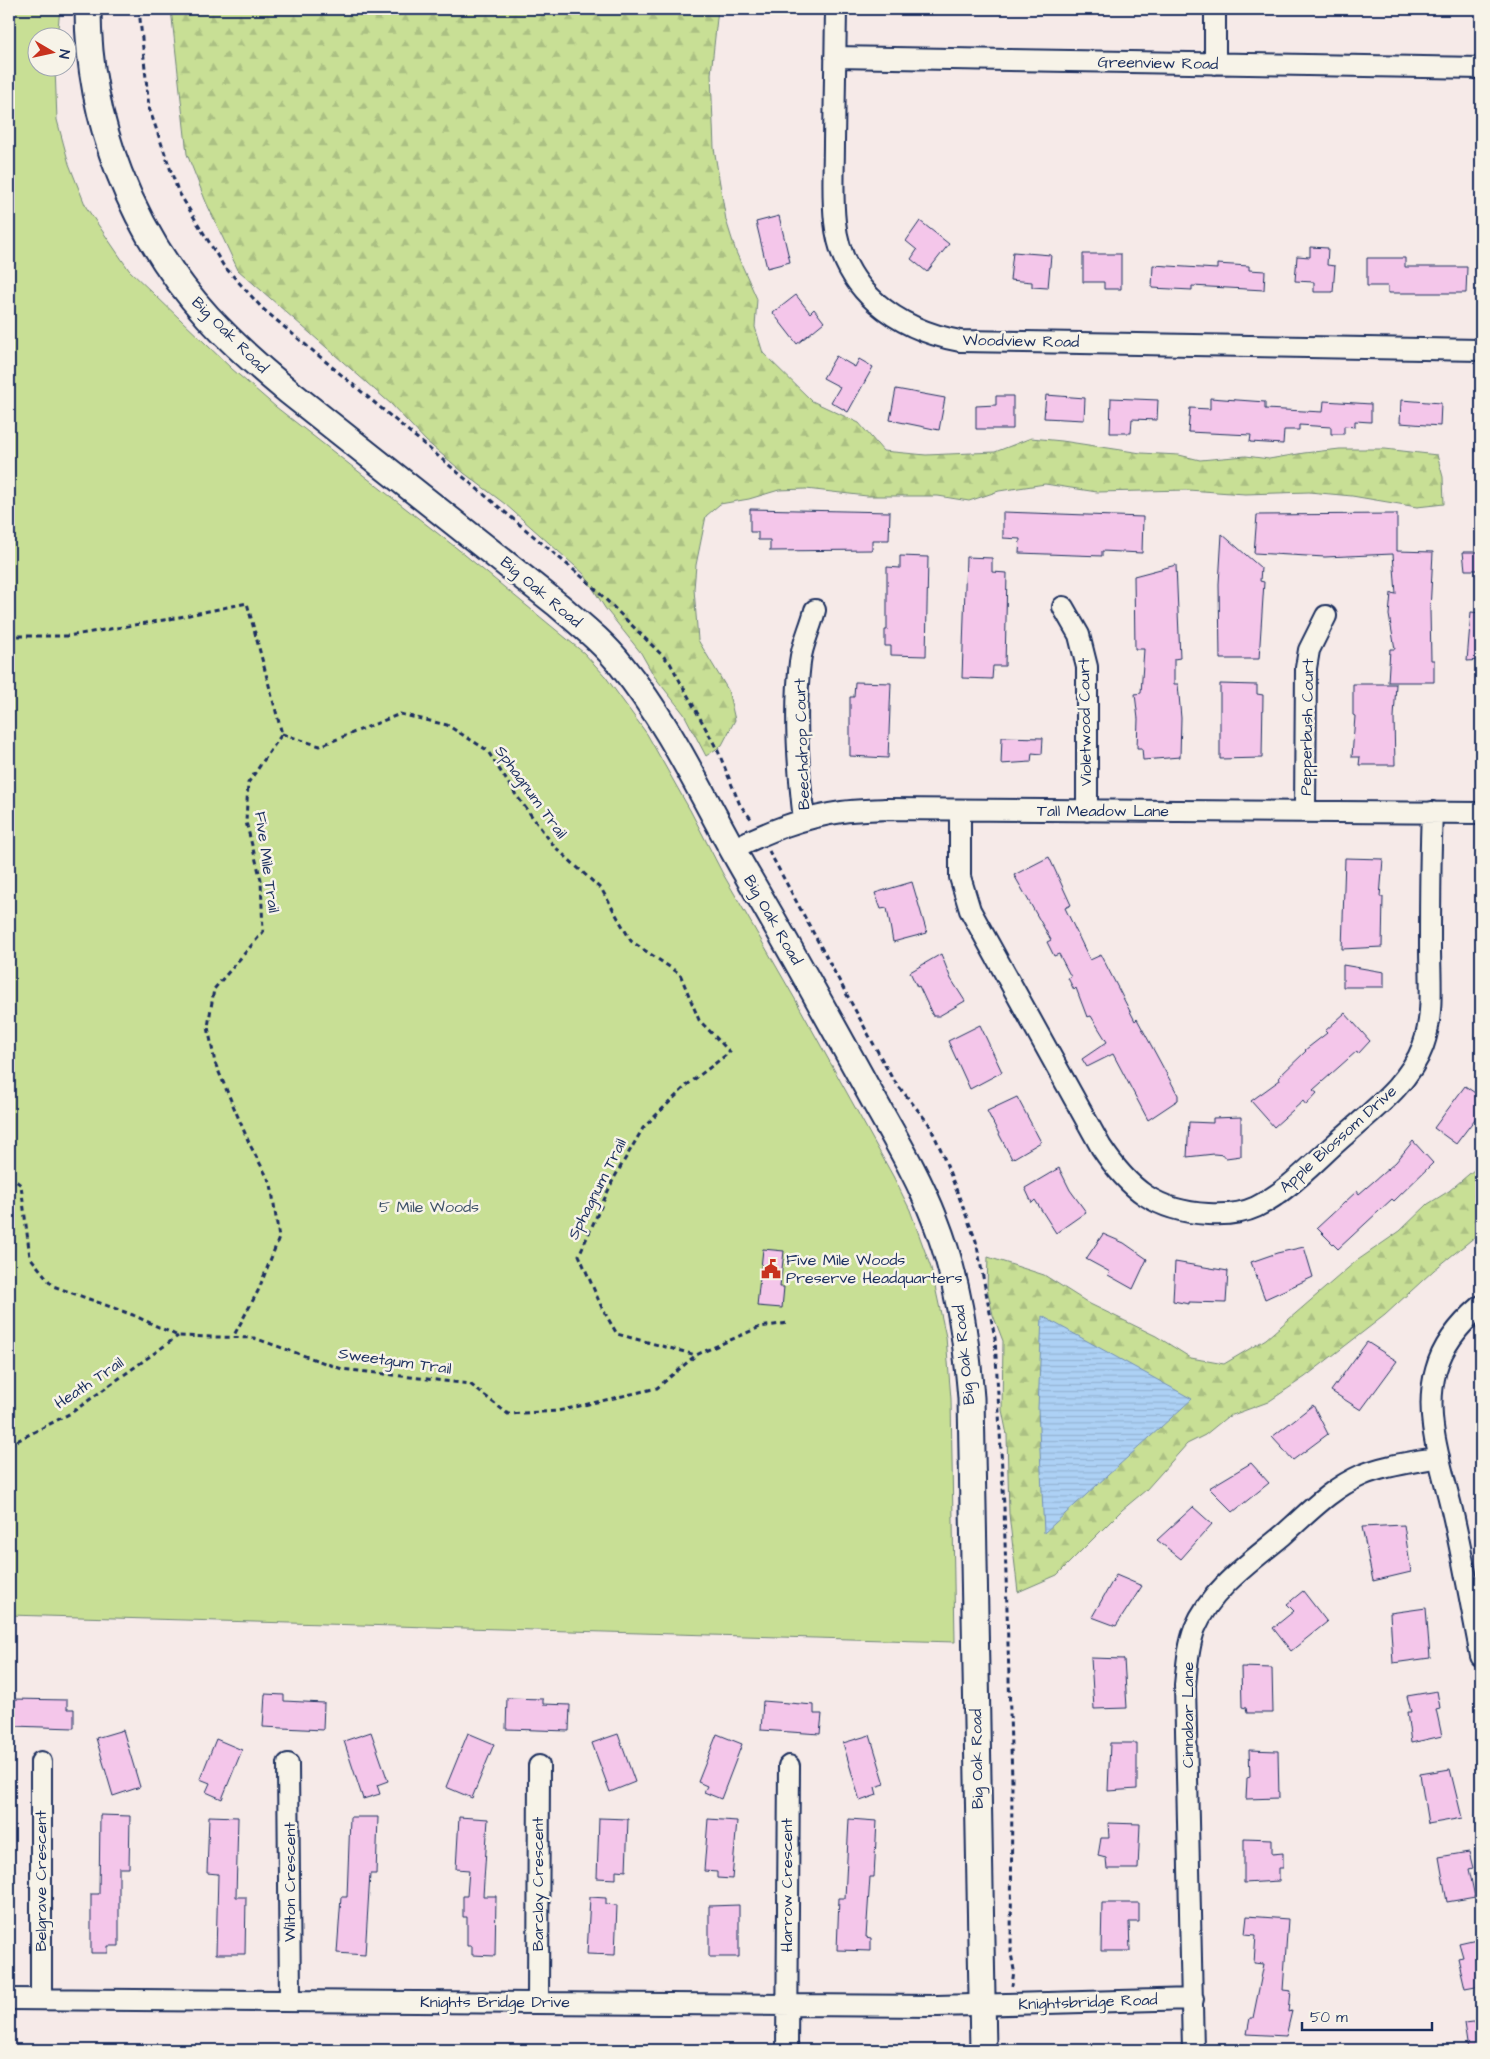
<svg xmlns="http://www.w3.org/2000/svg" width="1490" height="2059" viewBox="0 0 1490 2059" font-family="'Architects Daughter',sans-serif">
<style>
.forest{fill:url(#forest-firs);stroke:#72877a}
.park{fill:#c8df95;stroke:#72877a}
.water{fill:url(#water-rules);stroke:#7390b9}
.building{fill:#f4c6ea;stroke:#1b2f5e}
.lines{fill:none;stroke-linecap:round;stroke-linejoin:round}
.minor-casing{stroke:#1b2f5e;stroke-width:24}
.tertiary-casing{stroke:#1b2f5e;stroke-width:29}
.path{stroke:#1b2f5e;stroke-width:3;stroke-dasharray:5 4;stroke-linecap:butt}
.minor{stroke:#f7f3e8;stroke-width:20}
.tertiary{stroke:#f7f3e8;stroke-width:25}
.labels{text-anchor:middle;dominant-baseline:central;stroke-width:5;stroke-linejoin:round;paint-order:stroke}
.street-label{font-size:16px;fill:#1b2f5e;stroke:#f7f3e8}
.park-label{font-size:16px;fill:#3e5269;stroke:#f7f3e8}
.poi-label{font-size:16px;fill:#1b2f5e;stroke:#f7f3e8;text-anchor:start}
</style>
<defs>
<pattern id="forest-firs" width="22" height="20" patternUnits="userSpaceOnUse" patternTransform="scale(1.25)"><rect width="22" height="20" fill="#c8df95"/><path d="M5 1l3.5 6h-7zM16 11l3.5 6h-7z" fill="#abc083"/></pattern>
<pattern id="water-rules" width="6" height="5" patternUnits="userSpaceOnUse" patternTransform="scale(1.25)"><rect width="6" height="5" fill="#add1f5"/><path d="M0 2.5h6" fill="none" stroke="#94b4d4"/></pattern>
</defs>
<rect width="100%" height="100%" fill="#f6eae8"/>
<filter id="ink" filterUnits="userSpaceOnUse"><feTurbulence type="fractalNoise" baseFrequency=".02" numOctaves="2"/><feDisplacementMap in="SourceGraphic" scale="10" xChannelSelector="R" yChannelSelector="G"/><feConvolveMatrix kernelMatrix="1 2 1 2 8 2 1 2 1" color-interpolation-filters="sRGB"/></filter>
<g filter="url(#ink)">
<path class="forest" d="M 171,9 L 718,9 L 711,74 L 714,148 L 726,220 L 736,252 L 757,299 L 755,327 L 763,353 L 812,401 L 859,423 L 883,451 L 926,455 L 995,452 L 1031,438 L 1062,441 L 1141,453 L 1179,455 L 1200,460 L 1246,456 L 1269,459 L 1304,453 L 1340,449 L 1385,449 L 1437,455 L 1443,477 L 1444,504 L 1417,507 L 1352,496 L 1309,492 L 1245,494 L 1188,490 L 1097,492 L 1045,484 L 999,491 L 969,501 L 938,496 L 867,496 L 806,489 L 779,490 L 749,499 L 720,504 L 706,516 L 696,565 L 694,589 L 698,640 L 728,690 L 735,720 L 722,745 L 706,756 L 684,714 L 654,676 L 641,653 L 605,608 L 584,574 L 505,504 L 464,473 L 426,441 L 391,404 L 238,270 L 206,202 L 187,154 Z
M 1481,1164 L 1481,1232 L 1434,1270 L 1385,1315 L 1305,1377 L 1268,1402 L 1227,1417 L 1205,1435 L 1187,1444 L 1146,1490 L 1122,1510 L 1057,1575 L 1018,1592 L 1009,1514 L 1007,1435 L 1002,1410 L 1003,1341 L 993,1315 L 987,1288 L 988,1257 L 1044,1275 L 1090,1304 L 1156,1336 L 1191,1358 L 1224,1364 L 1266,1339 L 1355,1262 L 1400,1231 L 1428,1204 L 1449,1191 Z"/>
<path class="park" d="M 9,9 L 60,9 L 57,37 L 38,38 L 38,68 L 55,68 L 57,120 L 69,164 L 86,207 L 129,270 L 232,369 L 276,407 L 459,550 L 584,653 L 605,676 L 647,734 L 690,810 L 723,874 L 795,999 L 893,1176 L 910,1210 L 931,1268 L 946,1337 L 951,1399 L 955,1642 L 9,1615 Z"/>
<path class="water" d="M 1042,1316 L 1192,1399 L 1044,1533 L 1038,1408 Z"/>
<path class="building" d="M 779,216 L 790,262 L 767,268 L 756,222 Z
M 920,221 L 949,244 L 927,272 L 911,259 L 917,250 L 906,241 Z
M 1310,247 L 1328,248 L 1327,265 L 1335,266 L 1333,292 L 1314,292 L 1314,282 L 1295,281 L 1297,256 L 1310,257 Z
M 1013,252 L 1051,255 L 1048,288 L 1032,287 L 1032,282 L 1010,280 Z
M 1083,254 L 1121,254 L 1121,289 L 1104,289 L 1104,282 L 1083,282 Z
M 1367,258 L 1405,258 L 1405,267 L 1467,267 L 1466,293 L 1388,293 L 1388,286 L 1367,286 Z
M 1217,264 L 1249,266 L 1249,270 L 1265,271 L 1264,290 L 1192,286 L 1192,290 L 1152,288 L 1153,265 L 1217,269 Z
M 796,295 L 810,313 L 814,309 L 824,322 L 797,344 L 773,313 Z
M 836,356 L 855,367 L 859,359 L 873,367 L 848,412 L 831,402 L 840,387 L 823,378 Z
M 896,389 L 945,398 L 939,430 L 890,420 Z
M 1046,395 L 1085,398 L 1084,420 L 1044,418 Z
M 996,396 L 1013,396 L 1013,429 L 976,429 L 976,406 L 996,405 Z
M 1111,398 L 1158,400 L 1157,420 L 1132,419 L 1131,433 L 1110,433 Z
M 1210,398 L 1265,402 L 1265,409 L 1323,412 L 1324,401 L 1371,404 L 1371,422 L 1355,421 L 1355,427 L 1344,426 L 1344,434 L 1331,434 L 1331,427 L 1299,425 L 1299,430 L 1284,430 L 1283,444 L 1250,442 L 1251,435 L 1188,432 L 1190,408 L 1210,409 Z
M 1401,400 L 1441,403 L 1440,426 L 1400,423 Z
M 750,509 L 890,512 L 889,540 L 872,540 L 872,550 L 770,551 L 770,540 L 758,540 L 758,532 L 750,532 Z
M 1003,512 L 1143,517 L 1142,553 L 1102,551 L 1102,556 L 1019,553 L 1020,539 L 1003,538 Z
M 1397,514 L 1397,551 L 1433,552 L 1430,611 L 1431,660 L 1434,660 L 1434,682 L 1388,682 L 1390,649 L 1395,649 L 1389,615 L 1391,593 L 1396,594 L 1393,554 L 1325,557 L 1254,553 L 1257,515 Z
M 1222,534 L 1261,568 L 1260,581 L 1264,582 L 1259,659 L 1220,659 L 1219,584 Z
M 1463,552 L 1481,552 L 1481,570 L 1465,570 Z
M 900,556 L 928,557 L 926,656 L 891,655 L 891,646 L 885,646 L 885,630 L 887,630 L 887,567 L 900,568 Z
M 966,557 L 992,558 L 992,572 L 1007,573 L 1005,666 L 993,666 L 992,679 L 962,678 Z
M 1176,565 L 1180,658 L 1174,659 L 1174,684 L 1178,684 L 1181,718 L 1180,757 L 1143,760 L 1142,748 L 1137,748 L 1138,719 L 1135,694 L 1141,693 L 1144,649 L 1135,649 L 1134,576 Z
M 1471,612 L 1481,613 L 1481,660 L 1467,661 Z
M 855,682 L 891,683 L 888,758 L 850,756 L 850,697 L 854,697 Z
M 1220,684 L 1257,685 L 1257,694 L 1263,695 L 1262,758 L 1220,759 Z
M 1353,684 L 1396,684 L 1394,718 L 1395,765 L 1359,765 L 1360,757 L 1352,757 L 1355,716 L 1353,715 Z
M 1002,737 L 1043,738 L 1042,754 L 1032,753 L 1031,762 L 1001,764 Z
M 1049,857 L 1071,905 L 1065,908 L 1090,960 L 1101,955 L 1135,1021 L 1137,1019 L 1178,1095 L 1178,1100 L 1148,1120 L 1113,1054 L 1087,1067 L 1082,1059 L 1107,1042 L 1091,1016 L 1087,1017 L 1076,988 L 1074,990 L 1068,978 L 1071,977 L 1059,954 L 1054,956 L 1047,942 L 1051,940 L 1014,875 Z
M 1345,858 L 1383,859 L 1380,897 L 1383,897 L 1382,947 L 1342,949 Z
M 912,882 L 927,933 L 893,942 L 887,908 L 881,909 L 875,893 Z
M 941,954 L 951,979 L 965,1001 L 939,1016 L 933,1016 L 919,986 L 917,987 L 910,972 Z
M 1343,965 L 1384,972 L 1384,987 L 1343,987 Z
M 1345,1013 L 1370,1041 L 1358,1054 L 1357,1051 L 1313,1090 L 1317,1093 L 1306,1105 L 1303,1101 L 1274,1127 L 1251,1101 L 1280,1080 L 1279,1077 L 1306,1051 L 1305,1050 L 1327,1033 L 1325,1031 Z
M 980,1025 L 1002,1072 L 970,1089 L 948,1041 Z
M 1465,1086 L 1481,1097 L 1481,1111 L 1456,1144 L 1434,1128 Z
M 1017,1097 L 1041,1142 L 1012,1159 L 987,1111 Z
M 1241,1117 L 1241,1156 L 1226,1158 L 1224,1155 L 1214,1154 L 1187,1157 L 1189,1122 L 1213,1123 L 1213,1118 Z
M 1413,1141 L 1433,1163 L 1394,1201 L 1392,1199 L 1338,1249 L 1317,1228 L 1357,1191 L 1359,1194 L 1396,1162 Z
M 1059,1168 L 1070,1190 L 1086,1212 L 1056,1233 L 1035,1200 L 1032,1203 L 1025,1188 Z
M 1103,1234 L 1124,1243 L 1147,1259 L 1133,1289 L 1108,1275 L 1110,1272 L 1086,1259 Z
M 1304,1247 L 1313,1277 L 1265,1299 L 1251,1262 L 1277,1253 Z
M 763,1249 L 784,1251 L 780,1287 L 784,1287 L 782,1308 L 757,1306 Z
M 1175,1262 L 1228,1271 L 1226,1303 L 1189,1302 L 1189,1304 L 1173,1301 Z
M 1367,1342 L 1397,1361 L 1361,1410 L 1331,1391 Z
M 1313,1405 L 1328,1434 L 1293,1460 L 1272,1437 Z
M 1251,1463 L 1269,1483 L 1233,1512 L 1209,1488 Z
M 1193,1507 L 1212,1524 L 1181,1559 L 1157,1540 Z
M 1404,1525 L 1411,1572 L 1373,1581 L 1362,1527 Z
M 1116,1575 L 1142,1586 L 1116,1626 L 1092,1617 Z
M 1303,1591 L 1327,1622 L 1291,1651 L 1273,1628 L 1294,1611 L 1287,1604 Z
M 1426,1608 L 1430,1658 L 1393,1663 L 1390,1613 Z
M 1091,1658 L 1124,1659 L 1127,1708 L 1094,1709 Z
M 1241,1667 L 1272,1668 L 1273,1713 L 1247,1713 L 1246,1708 L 1242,1707 Z
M 1437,1691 L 1440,1708 L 1436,1709 L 1442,1736 L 1411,1743 L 1407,1712 L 1411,1712 L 1407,1696 Z
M 265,1694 L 284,1695 L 284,1701 L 324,1703 L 323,1730 L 263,1727 Z
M 507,1698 L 543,1699 L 543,1704 L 570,1705 L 569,1731 L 506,1729 Z
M 13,1699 L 67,1700 L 67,1709 L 74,1709 L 74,1728 L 12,1726 Z
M 763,1701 L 814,1705 L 814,1714 L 822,1714 L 820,1734 L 761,1730 Z
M 123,1730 L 140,1787 L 113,1796 L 96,1738 Z
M 371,1732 L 388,1781 L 377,1785 L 380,1794 L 363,1799 L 344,1741 Z
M 468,1733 L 494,1744 L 472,1798 L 446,1787 Z
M 618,1734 L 635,1782 L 610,1792 L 592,1743 Z
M 717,1734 L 742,1744 L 721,1799 L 704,1792 L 707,1786 L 698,1782 Z
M 870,1735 L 885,1784 L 875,1787 L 877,1795 L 860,1801 L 843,1743 Z
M 216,1739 L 242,1750 L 222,1799 L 206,1792 L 210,1783 L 200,1779 Z
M 1110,1743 L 1137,1743 L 1137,1789 L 1108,1791 Z
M 1249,1750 L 1278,1751 L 1279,1798 L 1246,1799 L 1247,1778 L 1250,1777 Z
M 1450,1769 L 1462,1818 L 1428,1824 L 1420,1774 Z
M 100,1815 L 130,1816 L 129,1868 L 119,1868 L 119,1946 L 108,1946 L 108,1953 L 91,1953 L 91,1894 L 99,1894 Z
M 209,1816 L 238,1817 L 236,1897 L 246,1897 L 245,1954 L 216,1954 L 218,1874 L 207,1873 Z
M 350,1817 L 378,1817 L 376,1874 L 370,1874 L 365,1955 L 337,1953 L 341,1897 L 347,1897 Z
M 459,1817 L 488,1819 L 483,1896 L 496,1896 L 495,1956 L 472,1955 L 472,1946 L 467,1946 L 467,1917 L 463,1917 L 463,1896 L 467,1896 L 469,1870 L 456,1869 Z
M 599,1818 L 628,1819 L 626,1871 L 616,1870 L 616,1879 L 597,1878 Z
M 708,1819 L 737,1821 L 732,1879 L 717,1878 L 717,1872 L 704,1871 Z
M 849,1819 L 877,1821 L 874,1877 L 870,1877 L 866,1937 L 871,1938 L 871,1951 L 837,1950 L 839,1898 L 845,1898 Z
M 1108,1823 L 1140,1824 L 1138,1869 L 1107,1869 L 1106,1858 L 1098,1856 L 1101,1838 L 1109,1838 Z
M 1244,1838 L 1272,1839 L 1272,1854 L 1283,1853 L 1283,1868 L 1279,1868 L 1279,1881 L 1244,1883 Z
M 1469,1852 L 1473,1868 L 1469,1869 L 1475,1897 L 1447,1902 L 1439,1857 Z
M 590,1897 L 606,1898 L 606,1904 L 617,1905 L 615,1955 L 587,1954 Z
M 1102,1903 L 1139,1903 L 1139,1922 L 1129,1922 L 1130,1951 L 1101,1951 Z
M 739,1905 L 739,1957 L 709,1957 L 709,1906 Z
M 1247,1916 L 1288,1919 L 1283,1990 L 1291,1991 L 1289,2012 L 1292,2011 L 1286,2036 L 1247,2034 L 1250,2018 L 1253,2018 L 1264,1964 L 1254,1963 L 1256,1935 L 1245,1934 Z
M 1481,1938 L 1481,1985 L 1465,1988 L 1458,1958 L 1463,1957 L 1459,1943 Z
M 1481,2021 L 1481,2050 L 1468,2050 L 1464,2023 Z"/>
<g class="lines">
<defs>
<path id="minor" d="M 836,9 C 835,53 835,98 834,142 C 834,169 832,195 835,222 C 842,290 896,329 960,341 L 1481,350
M 1215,9 L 1215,64
M 835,57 L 1481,68
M 1063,607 L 1079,635 L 1087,667 L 1087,811
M 960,810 L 960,877 L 970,910 L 1101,1147 C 1129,1189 1155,1211 1208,1214 C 1223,1215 1241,1214 1256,1207 C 1289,1191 1316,1160 1344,1136 C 1373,1110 1409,1084 1423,1046 C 1434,1016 1430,980 1430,948 C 1430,903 1430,858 1432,812
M 1305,812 L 1306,668 L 1309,650 L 1326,616
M 804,820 C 798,769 794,712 800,662 C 802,644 811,627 815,610
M 732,849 C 767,832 803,817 842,812 C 856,810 871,810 885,809 L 1481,813
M 1481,1306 C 1461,1323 1443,1344 1436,1370 C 1422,1418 1444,1472 1454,1519 C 1464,1564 1472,1610 1481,1656
M 41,1762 L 41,1999
M 288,1764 L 290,2000
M 9,1999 L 937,2006 L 1193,1999
M 538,2002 L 539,1766
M 787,2050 L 789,1766
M 1193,2050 L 1185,1685 C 1187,1666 1188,1646 1195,1628 C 1211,1589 1252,1561 1283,1535 C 1308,1513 1330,1489 1362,1475 C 1386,1465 1414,1462 1439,1457"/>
<path id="tertiary" d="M 88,9 C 88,121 132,233 208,317 C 233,344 260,368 288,391 L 558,605 C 580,624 603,642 621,665 C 675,731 707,808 750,880 C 790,948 828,1017 866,1086 C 890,1130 917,1173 935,1220 C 958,1278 966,1337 971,1398 L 983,2050"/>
</defs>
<use href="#minor" class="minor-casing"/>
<use href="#tertiary" class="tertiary-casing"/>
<path class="path" d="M 139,9 L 149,108 L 178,191 L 223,265 L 263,309 L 587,581 L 670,663 L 718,751 L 740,805 L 753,821
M 9,636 L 68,636 L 170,619 L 247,603 L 282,734 L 248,783 L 246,822 L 261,880 L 263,932 L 214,989 L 208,1027 L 215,1063 L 250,1145 L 271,1184 L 279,1238 L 258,1291 L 233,1337
M 282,734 L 320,746 L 400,714 L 447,725 L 487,750 L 516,795 L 554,846 L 602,890 L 631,941 L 680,974 L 699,1020 L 730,1052 L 687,1085 L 643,1128 L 613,1180 L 579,1255 L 602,1308 L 617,1334 L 696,1355
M 769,851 L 892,1078 L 929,1124 L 941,1150 L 976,1241 L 995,1338 L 1004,1507 L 1012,1781 L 1011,1953 L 1014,1970 L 1012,1986
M 9,1176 L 21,1185 L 30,1257 L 53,1286 L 133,1315 L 178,1336 L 254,1338 L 342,1369 L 470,1384 L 508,1414 L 558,1411 L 657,1388 L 696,1355 L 760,1327 L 788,1323
M 9,1445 L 71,1413 L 178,1336"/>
<use href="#minor" class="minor"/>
<use href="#tertiary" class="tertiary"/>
</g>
</g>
<defs>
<symbol id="civic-bare" viewBox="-9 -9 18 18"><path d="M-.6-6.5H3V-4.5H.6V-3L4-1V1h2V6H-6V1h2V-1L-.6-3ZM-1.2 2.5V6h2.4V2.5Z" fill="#c8321e" stroke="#f7f3e8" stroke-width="2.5" paint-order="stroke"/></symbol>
</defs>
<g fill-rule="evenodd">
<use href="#civic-bare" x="757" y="1255" width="28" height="28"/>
</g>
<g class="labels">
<g class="street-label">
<text transform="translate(1158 63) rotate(1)">Greenview Road</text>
<text transform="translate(230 335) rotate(45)">Big Oak Road</text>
<text transform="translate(1021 341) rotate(1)">Woodview Road</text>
<text transform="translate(541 592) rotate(40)">Big Oak Road</text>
<text transform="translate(1085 722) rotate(-91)">Violetwood Court</text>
<text transform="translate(1307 727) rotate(-89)">Pepperbush Court</text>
<text transform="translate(802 744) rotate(-92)">Beechdrop Court</text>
<text transform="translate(531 792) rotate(54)">Sphagnum Trail</text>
<text x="1103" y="811">Tall Meadow Lane</text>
<text transform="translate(267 862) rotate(82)">Five Mile Trail</text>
<text transform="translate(773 920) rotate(60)">Big Oak Road</text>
<text transform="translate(1338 1139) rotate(-42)">Apple Blossom Drive</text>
<text transform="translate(597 1189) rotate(-63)">Sphagnum Trail</text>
<text transform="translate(964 1355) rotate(-96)">Big Oak Road</text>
<text transform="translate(395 1361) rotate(8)">Sweetgum Trail</text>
<text transform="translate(89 1383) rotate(-34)">Heath Trail</text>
<text transform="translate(1188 1715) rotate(-90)">Cinnabar Lane</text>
<text transform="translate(977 1759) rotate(-91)">Big Oak Road</text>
<text transform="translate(41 1881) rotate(-90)">Belgrave Crescent</text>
<text transform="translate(290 1882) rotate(-90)">Wilton Crescent</text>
<text transform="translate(538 1884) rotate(-90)">Barclay Crescent</text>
<text transform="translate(787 1885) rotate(-90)">Harrow Crescent</text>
<text x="495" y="2002">Knights Bridge Drive</text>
<text transform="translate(1088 2002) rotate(-2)">Knightsbridge Road</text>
</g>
<g class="park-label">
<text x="429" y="1207">5 Mile Woods</text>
</g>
<g class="poi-label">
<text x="786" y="1260">Five Mile Woods<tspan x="786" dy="18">Preserve Headquarters</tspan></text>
</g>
</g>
<rect width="1490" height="2059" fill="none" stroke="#f7f3e8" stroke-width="30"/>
<rect x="15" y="15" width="1460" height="2029" fill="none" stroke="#1b2f5e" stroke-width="2" filter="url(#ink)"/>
<g transform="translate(52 52) rotate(99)"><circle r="24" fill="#f7f3e8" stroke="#9fa5b1"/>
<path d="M0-4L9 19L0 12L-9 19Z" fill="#c8321e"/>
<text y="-8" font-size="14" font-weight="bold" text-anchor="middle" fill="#1b2f5e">N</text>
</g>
<path d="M1302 2022v8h130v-8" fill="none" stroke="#1b2f5e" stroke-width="2.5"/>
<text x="1310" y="2022" font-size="15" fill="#1b2f5e" stroke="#f7f3e8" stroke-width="4" paint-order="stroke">50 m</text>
</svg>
